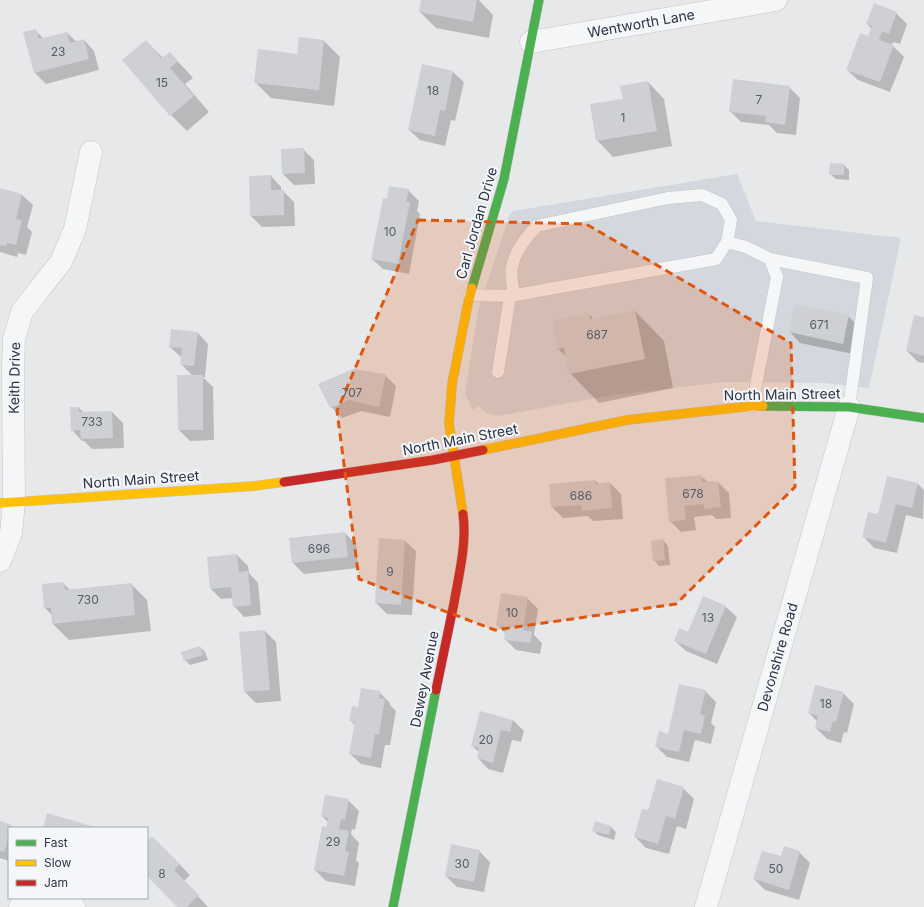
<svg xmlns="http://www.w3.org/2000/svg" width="924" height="907" viewBox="0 0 924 907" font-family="Inter,sans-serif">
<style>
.built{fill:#d4d7dd}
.shadow{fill:#0003}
.building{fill:#ced0d3}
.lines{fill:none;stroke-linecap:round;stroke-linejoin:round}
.lane-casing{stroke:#c4c6c8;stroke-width:13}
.street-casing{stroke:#c4c6c8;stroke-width:23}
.fast-casing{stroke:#c4c6c8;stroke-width:10}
.slow-casing{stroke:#c4c6c8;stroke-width:10}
.jam-casing{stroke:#c4c6c8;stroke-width:10}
.lane{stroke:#f5f6f7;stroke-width:12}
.street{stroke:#f5f6f7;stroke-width:22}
.fast{stroke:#4caf50;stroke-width:9}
.slow{stroke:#ffc107;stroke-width:9}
.jam{stroke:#c62828;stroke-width:9}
.marked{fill:#df570f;fill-opacity:0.2;stroke:#df570f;stroke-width:3;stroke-dasharray:8 5;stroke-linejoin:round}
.labels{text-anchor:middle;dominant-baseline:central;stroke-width:4;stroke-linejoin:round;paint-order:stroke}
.number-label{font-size:12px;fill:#545c69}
.street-label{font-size:14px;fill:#2b3445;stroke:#f4f6f9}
</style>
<rect width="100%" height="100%" fill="#e6e8ea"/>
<path class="built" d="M 737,174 L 756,221 L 901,238 L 869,388 L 824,383 L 723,382 L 607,396 L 498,416 L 488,414 L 478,406 L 473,410 L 465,394 L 478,310 L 510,214 L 513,211 Z"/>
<path class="shadow" d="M 422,0 L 479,0 L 493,15 L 489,38 L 436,28 L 420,12 Z
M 896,13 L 907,24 L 900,44 L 893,42 L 892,45 L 904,57 L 890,92 L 858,80 L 847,70 L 869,38 L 872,29 L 867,24 Z
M 35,30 L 44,39 L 67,33 L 77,42 L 84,40 L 94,51 L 99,70 L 46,84 L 35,73 L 25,33 Z
M 300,38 L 324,41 L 340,57 L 334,106 L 271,98 L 255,82 L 298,55 Z
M 146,41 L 163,58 L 169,53 L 185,69 L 193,78 L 185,84 L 209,112 L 187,131 L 171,115 Z
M 453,72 L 464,82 L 455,121 L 451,120 L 445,146 L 420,140 L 409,130 Z
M 648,82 L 664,99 L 672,146 L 613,157 L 597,140 Z
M 789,87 L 800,98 L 796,135 L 777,133 L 769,125 L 741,122 L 730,111 Z
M 303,149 L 314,160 L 315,184 L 294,185 L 283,174 Z
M 844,165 L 849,170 L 849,180 L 836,179 L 830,174 Z
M 271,176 L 281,187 L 281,191 L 283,191 L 294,202 L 295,226 L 262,227 L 251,216 Z
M 0,189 L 22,195 L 33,205 L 27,227 L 32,232 L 26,255 L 18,253 L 17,257 L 0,252 Z
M 408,190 L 419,201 L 417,211 L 420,214 L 409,274 L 383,269 L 372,259 L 388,200 Z
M 635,311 L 664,341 L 673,388 L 599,403 L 570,373 L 567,357 L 558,349 L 589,314 L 594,320 Z
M 848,316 L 859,327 L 853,354 L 800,343 L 790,332 Z
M 924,318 L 924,363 L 918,362 L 907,351 Z
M 198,333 L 208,344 L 205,377 L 203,377 L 213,387 L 214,440 L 190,441 L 179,430 L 193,376 L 181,364 L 182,358 L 170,347 Z
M 385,375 L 396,386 L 390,417 L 361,411 L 342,418 L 331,407 Z
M 79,408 L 84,413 L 112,412 L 123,423 L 124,448 L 92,449 L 84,441 L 82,441 L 72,430 Z
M 701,476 L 709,483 L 718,482 L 729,493 L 731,518 L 716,519 L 712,515 L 694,517 L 696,530 L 681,532 L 670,521 Z
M 888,477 L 918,484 L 924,490 L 923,519 L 906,515 L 897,553 L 874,548 L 864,537 L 878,515 Z
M 596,481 L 599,484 L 610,483 L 621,494 L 623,519 L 593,521 L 588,516 L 563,518 L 552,507 L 550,485 Z
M 345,533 L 356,544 L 358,568 L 304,574 L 293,563 L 290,539 Z
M 663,540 L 668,546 L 670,565 L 659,566 L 654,560 Z
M 405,541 L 416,551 L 412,615 L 387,614 L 376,603 Z
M 237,555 L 248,566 L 249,573 L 258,583 L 261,615 L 244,617 L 234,606 L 233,598 L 221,599 L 211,589 Z
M 63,583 L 70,590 L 131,584 L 147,600 L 151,631 L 69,640 L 53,624 L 52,615 L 45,608 Z
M 703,597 L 726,607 L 737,617 L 717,664 L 686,651 L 675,641 L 689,634 Z
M 527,598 L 538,609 L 534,635 L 542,643 L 540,654 L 516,650 L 505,639 L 506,634 L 497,625 Z
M 265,631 L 276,642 L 281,701 L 256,703 L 245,692 L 240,633 Z
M 200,647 L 205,652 L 208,660 L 190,665 L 185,660 Z
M 705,691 L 716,702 L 711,723 L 715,727 L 711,744 L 695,740 L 689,762 L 667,757 L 656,746 L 668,735 Z
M 379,692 L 390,703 L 390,705 L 396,711 L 390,745 L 385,745 L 381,768 L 361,764 L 350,754 L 355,725 L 350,720 L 359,708 Z
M 843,693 L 854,704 L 847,733 L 844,732 L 841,743 L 827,739 L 816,728 L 818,722 L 809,713 Z
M 513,720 L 524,731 L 521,742 L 512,740 L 503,773 L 488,769 L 478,758 L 479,752 L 472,746 Z
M 683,788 L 694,799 L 686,829 L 677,826 L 669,854 L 646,848 L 635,837 L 649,812 Z
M 348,800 L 359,811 L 355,830 L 352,829 L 351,834 L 359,843 L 356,860 L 359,863 L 355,886 L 326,881 L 315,870 L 328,822 L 322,816 Z
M 0,822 L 12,826 L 14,828 L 9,828 L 9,861 L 0,858 Z
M 595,822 L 611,827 L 616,832 L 614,840 L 598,835 L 593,830 Z
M 152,837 L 190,875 L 184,881 L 208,907 L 178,907 L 147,875 L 147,843 Z
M 479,851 L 490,862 L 484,892 L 457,887 L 446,876 Z
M 799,852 L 810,863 L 799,900 L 765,890 L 754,879 L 782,857 Z"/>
<path class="building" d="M 421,0 L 477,0 L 473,22 L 419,12 Z
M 874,3 L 897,12 L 889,34 L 882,31 L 879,40 L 894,45 L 880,82 L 846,70 L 860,33 L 868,36 L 872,26 L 866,24 Z
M 36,29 L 39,39 L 67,32 L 70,43 L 84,39 L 89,59 L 34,73 L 23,32 Z
M 299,37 L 324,40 L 319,90 L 254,83 L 258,49 L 297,54 Z
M 146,40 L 161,58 L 170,52 L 178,61 L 170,68 L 194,96 L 170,116 L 122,60 Z
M 422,64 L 453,71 L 445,111 L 440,110 L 435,136 L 408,130 Z
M 733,79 L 790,86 L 785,125 L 765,122 L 766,116 L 729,112 Z
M 648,81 L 657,131 L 596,141 L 590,104 L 623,99 L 620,86 Z
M 304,148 L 305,173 L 282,174 L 281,149 Z
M 830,163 L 844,164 L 844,175 L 829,175 Z
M 271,175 L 271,190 L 284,190 L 284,215 L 250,216 L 249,176 Z
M 389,186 L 409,189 L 406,202 L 410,202 L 398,264 L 371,259 L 383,198 L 387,199 Z
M 0,188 L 22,194 L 16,219 L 22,220 L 16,245 L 7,243 L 6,246 L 0,245 Z
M 795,304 L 849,315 L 843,344 L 789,332 Z
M 635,310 L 645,359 L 569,374 L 564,348 L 557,349 L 552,321 L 589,313 L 590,319 Z
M 914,315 L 924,317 L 924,356 L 906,351 Z
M 171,329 L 198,332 L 194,366 L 180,365 L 182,348 L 169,347 Z
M 353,369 L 386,374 L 379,407 L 349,400 L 330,408 L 318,384 Z
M 177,375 L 203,375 L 203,430 L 178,430 Z
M 70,407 L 79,407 L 79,412 L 112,411 L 113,438 L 81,439 L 80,430 L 71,431 Z
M 702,475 L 702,482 L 718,481 L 721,507 L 704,509 L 704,504 L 684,506 L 686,520 L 669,522 L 665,478 Z
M 887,476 L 918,483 L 912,508 L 896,504 L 886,543 L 862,537 L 868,512 L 878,514 Z
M 596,480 L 596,484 L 610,482 L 612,508 L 582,511 L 581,505 L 551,507 L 549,484 Z
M 345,532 L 348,557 L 292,563 L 289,538 Z
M 379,538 L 405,540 L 401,605 L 375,603 Z
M 663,539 L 665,560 L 653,561 L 651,541 Z
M 237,554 L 239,572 L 248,571 L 251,605 L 233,607 L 231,587 L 210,589 L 207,557 Z
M 64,582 L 65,590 L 132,583 L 135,615 L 52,624 L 51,608 L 44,608 L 42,584 Z
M 501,593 L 528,597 L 523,630 L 532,632 L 530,643 L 504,640 L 506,627 L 496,626 Z
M 703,596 L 726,606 L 706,654 L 674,641 L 679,628 L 688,632 Z
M 265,630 L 270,690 L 244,692 L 239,632 Z
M 200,646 L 203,655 L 184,661 L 181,652 Z
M 679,684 L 706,690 L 700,714 L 705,716 L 701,734 L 684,730 L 679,752 L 655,747 L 659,731 L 668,734 Z
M 815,685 L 844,692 L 836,722 L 833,721 L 830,732 L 815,728 L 818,716 L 808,713 Z
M 361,688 L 380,691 L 379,698 L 385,699 L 379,735 L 375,734 L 371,758 L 349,754 L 355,722 L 349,721 L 352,706 L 358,707 Z
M 480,711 L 513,720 L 510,732 L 501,730 L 493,763 L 477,758 L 479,748 L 471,746 Z
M 657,779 L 684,787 L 675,819 L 666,816 L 658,844 L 634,837 L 642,809 L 648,810 Z
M 325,795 L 349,799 L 345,820 L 341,819 L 339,829 L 349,831 L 345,851 L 349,852 L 344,876 L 314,870 L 322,826 L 327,827 L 328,818 L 321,816 Z
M 47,813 L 98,828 L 43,828 Z
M 0,821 L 12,825 L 11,828 L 9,828 L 9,836 L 4,852 L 0,851 Z
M 595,821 L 611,826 L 609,835 L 592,831 Z
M 152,836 L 180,864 L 174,870 L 199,895 L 187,907 L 177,907 L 147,876 L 147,841 Z
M 451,844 L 480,850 L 474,882 L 445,876 Z
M 784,846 L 800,851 L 789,890 L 753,879 L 762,851 L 781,856 Z"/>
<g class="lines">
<defs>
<path id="lane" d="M 727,242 L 746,247 L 770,259 L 777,277 L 752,406
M 770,259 L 867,278 L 849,407
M 470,295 L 510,296 L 716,259 L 727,242 L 731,220 L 722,204 L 702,195 L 668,198 L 537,226 C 526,237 515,251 512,267 C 510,275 513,287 514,295
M 498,372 L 510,296"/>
<path id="street" d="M 531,42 L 776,0
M 0,561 L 11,533 L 14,502 L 13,369 L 14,339 L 22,312 L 41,287 L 61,262 L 75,229 L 91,152
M 20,907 L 62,905 L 74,907
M 706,907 L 849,407"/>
<path id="fast" d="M 472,288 L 504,179 L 539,0
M 763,406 L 849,407 L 924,418
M 393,907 L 436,690"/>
<path id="slow" d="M 483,450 L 627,420 L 752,406 L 763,406
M 0,503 L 254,486 L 284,482
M 463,514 L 449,424 L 452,384 L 468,303 L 472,288"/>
<path id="jam" d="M 284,482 L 433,460 L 483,450
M 436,690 C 442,661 448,632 454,603 C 459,574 467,543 463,514"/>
</defs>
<use href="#lane" class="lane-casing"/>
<use href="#street" class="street-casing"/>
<use href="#fast" class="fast-casing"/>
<use href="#slow" class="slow-casing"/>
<use href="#jam" class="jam-casing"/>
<use href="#lane" class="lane"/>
<use href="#street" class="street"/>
<use href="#fast" class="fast"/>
<use href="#slow" class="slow"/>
<use href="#jam" class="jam"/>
</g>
<path class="marked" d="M 418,220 L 586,224 L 791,343 L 795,487 L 676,604 L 495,630 L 359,579 L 337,411 Z"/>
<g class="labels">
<g class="number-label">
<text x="58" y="51">23</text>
<text x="162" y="82">15</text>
<text x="433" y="90">18</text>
<text x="759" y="99">7</text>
<text x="623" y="117">1</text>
<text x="390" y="231">10</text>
<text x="819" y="324">671</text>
<text x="597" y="334">687</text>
<text x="352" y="392">707</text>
<text x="92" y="421">733</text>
<text x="693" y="493">678</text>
<text x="581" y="495">686</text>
<text x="319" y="548">696</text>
<text x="390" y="571">9</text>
<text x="88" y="599">730</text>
<text x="512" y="612">10</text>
<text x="708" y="617">13</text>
<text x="826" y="703">18</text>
<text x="486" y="739">20</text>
<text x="333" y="841">29</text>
<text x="462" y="863">30</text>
<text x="776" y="868">50</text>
<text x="162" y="873">8</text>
</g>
<g class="street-label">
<text transform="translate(641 23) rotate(-10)">Wentworth Lane</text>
<text transform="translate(476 223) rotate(-74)">Carl Jordan Drive</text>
<text transform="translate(14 378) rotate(-89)">Keith Drive</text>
<text transform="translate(782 394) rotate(-1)">North Main Street</text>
<text transform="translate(460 439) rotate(-11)">North Main Street</text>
<text transform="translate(141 479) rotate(-4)">North Main Street</text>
<text transform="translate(777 657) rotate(-74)">Devonshire Road</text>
<text transform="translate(424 679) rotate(-79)">Dewey Avenue</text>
</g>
</g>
<rect x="8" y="827" width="140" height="72" fill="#f4f6f9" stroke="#a4a8b1"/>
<rect x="16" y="840" width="20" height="6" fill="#4caf50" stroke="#a4a8b1"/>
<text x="44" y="847" font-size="12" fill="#2b3445">Fast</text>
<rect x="16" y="860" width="20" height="6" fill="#ffc107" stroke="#a4a8b1"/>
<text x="44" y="867" font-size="12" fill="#2b3445">Slow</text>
<rect x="16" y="880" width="20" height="6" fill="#c62828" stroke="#a4a8b1"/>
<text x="44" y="887" font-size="12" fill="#2b3445">Jam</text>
</svg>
